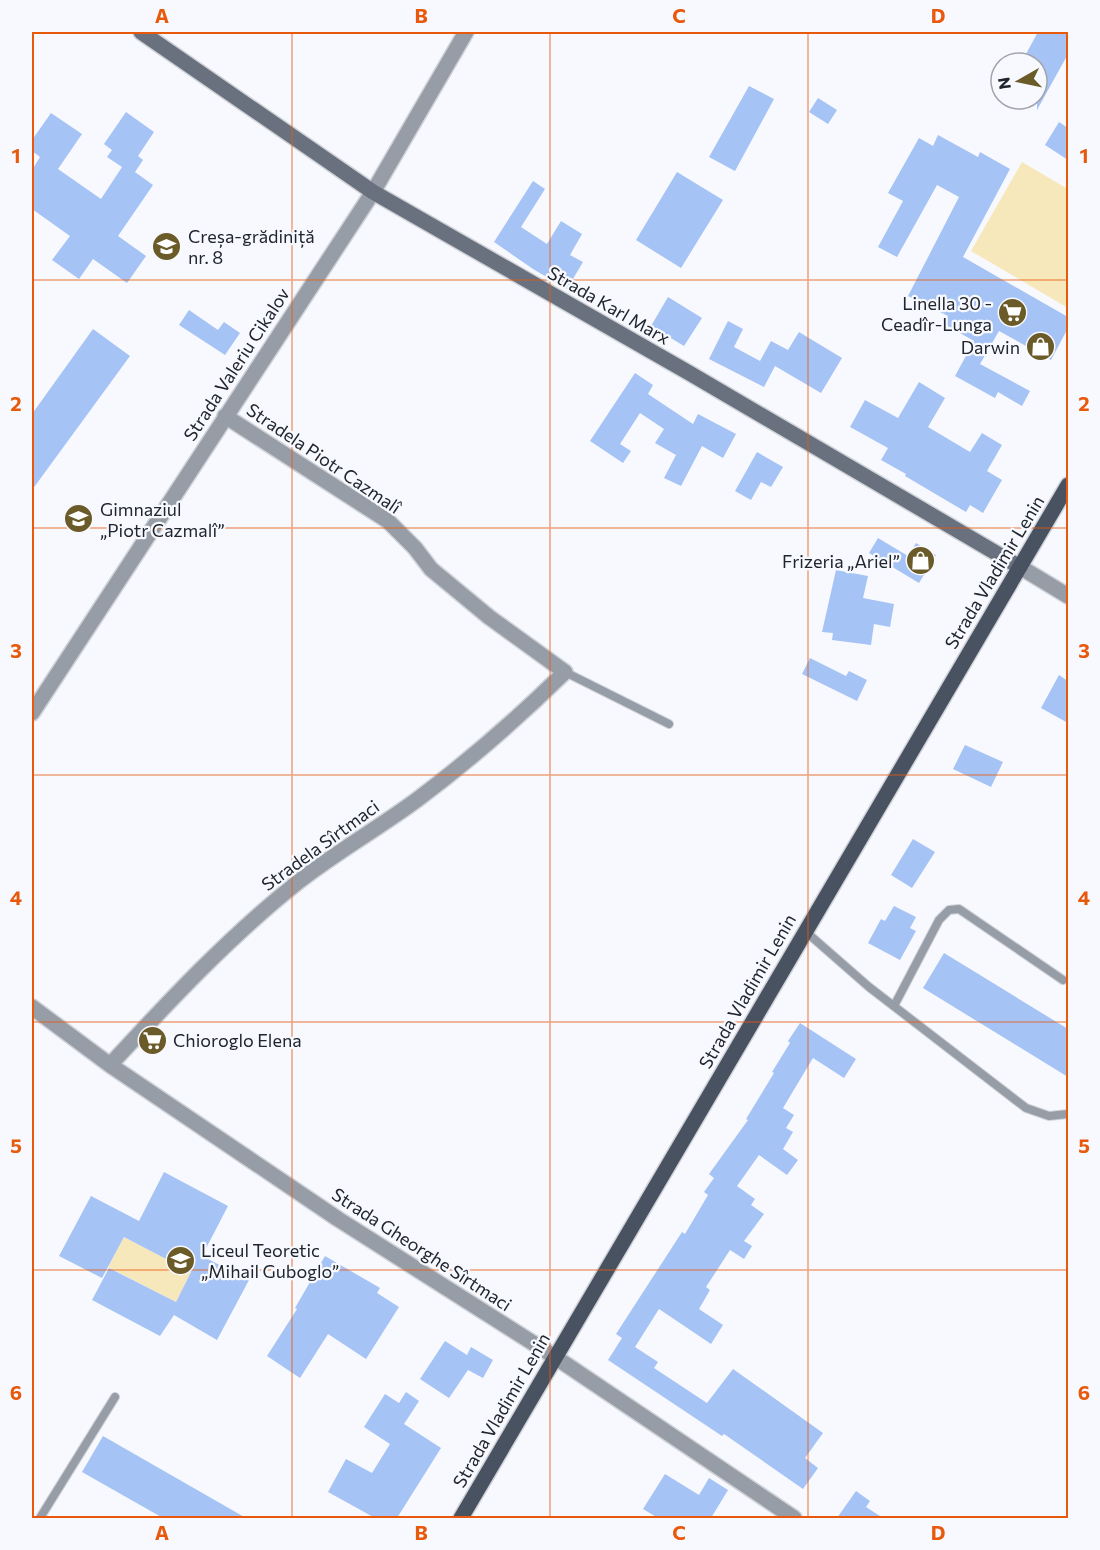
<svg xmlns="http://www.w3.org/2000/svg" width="1100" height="1550" viewBox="0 0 1100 1550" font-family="Commissioner,sans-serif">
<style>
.green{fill:#f7e8bb}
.building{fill:#a6c3f5}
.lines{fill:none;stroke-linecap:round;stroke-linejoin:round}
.lane-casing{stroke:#d0d3d8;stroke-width:10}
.street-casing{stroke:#d0d3d8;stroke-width:18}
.secondary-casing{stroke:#d0d3d8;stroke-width:18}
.primary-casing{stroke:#d0d3d8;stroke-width:18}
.lane{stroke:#979da6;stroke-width:8}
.street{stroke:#979da6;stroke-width:15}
.secondary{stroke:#69717e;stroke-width:15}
.primary{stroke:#495261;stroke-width:15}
.grid{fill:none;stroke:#e8590c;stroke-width:1.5;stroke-opacity:0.55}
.labels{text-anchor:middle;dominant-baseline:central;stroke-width:4.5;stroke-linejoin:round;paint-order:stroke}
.poi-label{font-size:18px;fill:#21252d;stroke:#f7f9fe;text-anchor:start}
.street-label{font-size:18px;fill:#21252d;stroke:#f7f9fe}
.neatline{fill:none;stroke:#e8590c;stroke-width:2}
.grid-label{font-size:20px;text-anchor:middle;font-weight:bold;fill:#e8590c}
</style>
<rect width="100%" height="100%" fill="#f7f9fe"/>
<path class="green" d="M 1022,162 L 1068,189 L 1068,308 L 971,251 Z
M 124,1237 L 191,1272 L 176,1302 L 108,1267 Z"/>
<path class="building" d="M 1038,32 L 1068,32 L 1068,54 L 1037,110 L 1037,63 L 1021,63 Z
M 749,86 L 774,99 L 735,171 L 709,157 Z
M 818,98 L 837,110 L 828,124 L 809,112 Z
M 126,112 L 154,132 L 138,156 L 143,160 L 135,172 L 153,185 L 118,236 L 146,256 L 127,283 L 93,259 L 79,279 L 52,260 L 70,236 L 32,209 L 32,170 L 40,157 L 32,151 L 32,140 L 51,113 L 82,134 L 58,169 L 101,199 L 122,167 L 107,157 L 112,150 L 104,144 Z
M 1059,122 L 1068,128 L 1068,160 L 1045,145 Z
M 938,135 L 978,157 L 980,152 L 1010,169 L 963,257 L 1068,317 L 1068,328 L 1051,360 L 999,331 L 980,364 L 1030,391 L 1022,406 L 998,392 L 995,398 L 955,376 L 974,341 L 944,324 L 948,316 L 908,296 L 959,197 L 937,185 L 897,257 L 878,247 L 903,201 L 888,193 L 919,138 L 933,146 Z
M 677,172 L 723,200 L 681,268 L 636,240 Z
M 533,181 L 545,189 L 521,227 L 547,244 L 561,221 L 582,234 L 570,255 L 583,262 L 567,289 L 533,269 L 494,242 Z
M 668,297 L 702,318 L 684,346 L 651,326 Z
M 189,310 L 218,330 L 224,322 L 240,333 L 225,355 L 179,325 Z
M 728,321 L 743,329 L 734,347 L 760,361 L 771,341 L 788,350 L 799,332 L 842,358 L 821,393 L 775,366 L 764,387 L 709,359 Z
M 93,329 L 130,356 L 32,490 L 32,414 Z
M 635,373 L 653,385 L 648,394 L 693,424 L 698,414 L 736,434 L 723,458 L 702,446 L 681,486 L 664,478 L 676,455 L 655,443 L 664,429 L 640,413 L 620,444 L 631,451 L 623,463 L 590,441 Z
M 919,382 L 945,398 L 928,427 L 970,452 L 982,433 L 1002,445 L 987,471 L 1002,480 L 983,513 L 970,505 L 966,512 L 905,476 L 906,474 L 881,460 L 888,448 L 850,427 L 865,400 L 898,418 Z
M 757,452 L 783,467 L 771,487 L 761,482 L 751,500 L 735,491 Z
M 878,538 L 908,556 L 916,543 L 936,555 L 919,583 L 869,553 Z
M 836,570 L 868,576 L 863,598 L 894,604 L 890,627 L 874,624 L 871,645 L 832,640 L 833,633 L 822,632 Z
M 810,658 L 846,676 L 849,671 L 867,680 L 857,701 L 802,674 Z
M 1059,675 L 1068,681 L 1068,723 L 1041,708 Z
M 965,745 L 1003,762 L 991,787 L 953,769 Z
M 913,839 L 935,852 L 912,888 L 891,875 Z
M 894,906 L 916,917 L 910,928 L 916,931 L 900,960 L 868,943 L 881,919 L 885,921 Z
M 944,953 L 1068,1029 L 1068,1077 L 923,988 Z
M 800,1023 L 856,1059 L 844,1078 L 813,1058 L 783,1108 L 794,1115 L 786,1128 L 793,1132 L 783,1149 L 798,1160 L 787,1175 L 759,1155 L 737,1186 L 755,1199 L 751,1205 L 764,1214 L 744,1241 L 752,1246 L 744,1259 L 730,1250 L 706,1287 L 710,1290 L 699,1309 L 723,1325 L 711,1344 L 659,1309 L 635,1347 L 658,1362 L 654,1368 L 707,1403 L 733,1369 L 823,1433 L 805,1458 L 818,1468 L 803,1489 L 724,1434 L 722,1436 L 608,1360 L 622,1338 L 616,1334 L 682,1232 L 685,1234 L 708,1195 L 704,1192 L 714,1178 L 709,1174 L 748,1120 L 746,1119 L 774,1073 L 772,1072 L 790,1043 L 788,1041 Z
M 164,1172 L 228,1206 L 202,1256 L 249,1280 L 217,1340 L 174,1315 L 160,1336 L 92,1300 L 109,1268 L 176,1302 L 191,1272 L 124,1237 L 102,1278 L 59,1256 L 91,1196 L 139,1221 Z
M 325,1256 L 380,1288 L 377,1293 L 399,1307 L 366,1359 L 328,1334 L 300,1378 L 267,1356 L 297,1309 L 295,1308 Z
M 445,1341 L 467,1355 L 471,1347 L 493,1360 L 483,1378 L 468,1370 L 449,1398 L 420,1379 Z
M 406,1392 L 419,1401 L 404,1424 L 441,1448 L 397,1518 L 375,1518 L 328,1492 L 346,1459 L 372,1473 L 390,1444 L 364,1427 L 385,1394 L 399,1403 Z
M 103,1436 L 246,1518 L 163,1518 L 82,1472 Z
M 665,1474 L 699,1495 L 709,1478 L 728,1490 L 711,1518 L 658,1518 L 643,1509 Z
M 856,1491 L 870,1501 L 866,1507 L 883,1518 L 837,1518 Z"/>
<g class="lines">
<defs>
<path id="lane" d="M 565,672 L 669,724
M 805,931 L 869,987 L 1026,1108 L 1049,1116 L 1068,1114
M 894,1006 L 939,920 L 949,910 L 959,909 L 1063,980
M 40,1518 L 115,1397"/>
<path id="street" d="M 1020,567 L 1068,596
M 32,713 L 373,192 L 466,32
M 32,1007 L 110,1065 L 338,1219 L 555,1357 L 794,1518
M 110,1065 C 170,1000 229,937 298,882 C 336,852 379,828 418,799 C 470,760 519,717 565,672 L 489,617 L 431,569 L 415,548 L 388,521 L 225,416"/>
<path id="secondary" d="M 141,32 L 373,192 L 691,374 L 1020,567"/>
<path id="primary" d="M 461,1518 L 1068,485"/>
</defs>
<use href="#lane" class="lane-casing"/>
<use href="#street" class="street-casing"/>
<use href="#secondary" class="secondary-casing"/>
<use href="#primary" class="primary-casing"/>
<use href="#lane" class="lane"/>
<use href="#street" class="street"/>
<use href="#secondary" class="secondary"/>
<use href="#primary" class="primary"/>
</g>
<path class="grid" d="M 292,32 L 292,1518M 550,32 L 550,1518M 808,32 L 808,1518M 32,280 L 1068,280M 32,528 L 1068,528M 32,775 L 1068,775M 32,1022 L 1068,1022M 32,1270 L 1068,1270"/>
<defs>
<symbol id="school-disc" viewBox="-11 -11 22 22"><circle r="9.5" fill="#6b5b28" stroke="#f7f9fe"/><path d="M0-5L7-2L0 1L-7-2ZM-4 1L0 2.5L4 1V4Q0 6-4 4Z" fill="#fff"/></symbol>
<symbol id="supermarket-disc" viewBox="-11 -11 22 22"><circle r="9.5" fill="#6b5b28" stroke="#f7f9fe"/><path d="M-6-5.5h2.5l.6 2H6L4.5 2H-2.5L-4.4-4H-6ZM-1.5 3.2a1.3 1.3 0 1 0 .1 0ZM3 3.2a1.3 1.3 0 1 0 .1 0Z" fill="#fff"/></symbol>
<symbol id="shop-disc" viewBox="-11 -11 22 22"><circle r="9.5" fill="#6b5b28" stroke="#f7f9fe"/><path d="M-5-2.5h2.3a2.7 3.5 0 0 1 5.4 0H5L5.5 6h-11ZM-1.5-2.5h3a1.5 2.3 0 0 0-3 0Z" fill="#fff"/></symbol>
</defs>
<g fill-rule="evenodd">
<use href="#school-disc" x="150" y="230" width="33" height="33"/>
<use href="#supermarket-disc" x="996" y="296" width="33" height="33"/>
<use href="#shop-disc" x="1024" y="330" width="33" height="33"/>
<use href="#school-disc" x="62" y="502" width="33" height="33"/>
<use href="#shop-disc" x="904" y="544" width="33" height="33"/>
<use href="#supermarket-disc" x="136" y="1024" width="33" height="33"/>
<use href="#school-disc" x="164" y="1244" width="33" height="33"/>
</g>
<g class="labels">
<g class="poi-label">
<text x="188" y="236">Creșa-grădiniță<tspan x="188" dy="21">nr. 8</tspan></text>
<text x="992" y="303" text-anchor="end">Linella 30 -<tspan x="992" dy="21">Ceadîr-Lunga</tspan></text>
<text x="1020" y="347" text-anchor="end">Darwin</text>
<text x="100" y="509">Gimnaziul<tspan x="100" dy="21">„Piotr Cazmalî”</tspan></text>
<text x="900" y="561" text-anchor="end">Frizeria „Ariel”</text>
<text x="173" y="1040">Chioroglo Elena</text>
<text x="201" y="1250">Liceul Teoretic<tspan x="201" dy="21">„Mihail Guboglo”</tspan></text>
</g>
<g class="street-label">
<text transform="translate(609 305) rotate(30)">Strada Karl Marx</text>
<text transform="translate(236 364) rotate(-57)">Strada Valeriu Cikalov</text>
<text transform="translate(324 458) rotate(34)">Stradela Piotr Cazmalî</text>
<text transform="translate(994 572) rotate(-59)">Strada Vladimir Lenin</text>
<text transform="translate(320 845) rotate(-36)">Stradela Sîrtmaci</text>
<text transform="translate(747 991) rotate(-60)">Strada Vladimir Lenin</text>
<text transform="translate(422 1249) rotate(33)">Strada Gheorghe Sîrtmaci</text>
<text transform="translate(501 1410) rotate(-60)">Strada Vladimir Lenin</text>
</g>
</g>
<rect width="1100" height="1550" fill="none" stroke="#f7f9fe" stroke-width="66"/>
<g transform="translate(1019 81) rotate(261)"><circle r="28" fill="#f7f9fe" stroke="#a1a4aa" stroke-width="1.5"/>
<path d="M0-4.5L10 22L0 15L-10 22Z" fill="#6b5b28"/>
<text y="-9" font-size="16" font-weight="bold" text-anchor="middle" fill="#21252d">N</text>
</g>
<rect x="33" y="33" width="1034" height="1484" class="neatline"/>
<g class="grid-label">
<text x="162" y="23">A</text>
<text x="421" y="23">B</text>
<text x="679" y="23">C</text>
<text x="938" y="23">D</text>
<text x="16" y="163">1</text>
<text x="1084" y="163">1</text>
<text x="16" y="411">2</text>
<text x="1084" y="411">2</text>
<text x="16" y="658">3</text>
<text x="1084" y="658">3</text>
<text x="16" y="905">4</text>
<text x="1084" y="905">4</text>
<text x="16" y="1153">5</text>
<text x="1084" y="1153">5</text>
<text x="16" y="1400">6</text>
<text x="1084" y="1400">6</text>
<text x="162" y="1540">A</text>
<text x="421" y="1540">B</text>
<text x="679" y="1540">C</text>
<text x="938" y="1540">D</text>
</g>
</svg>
